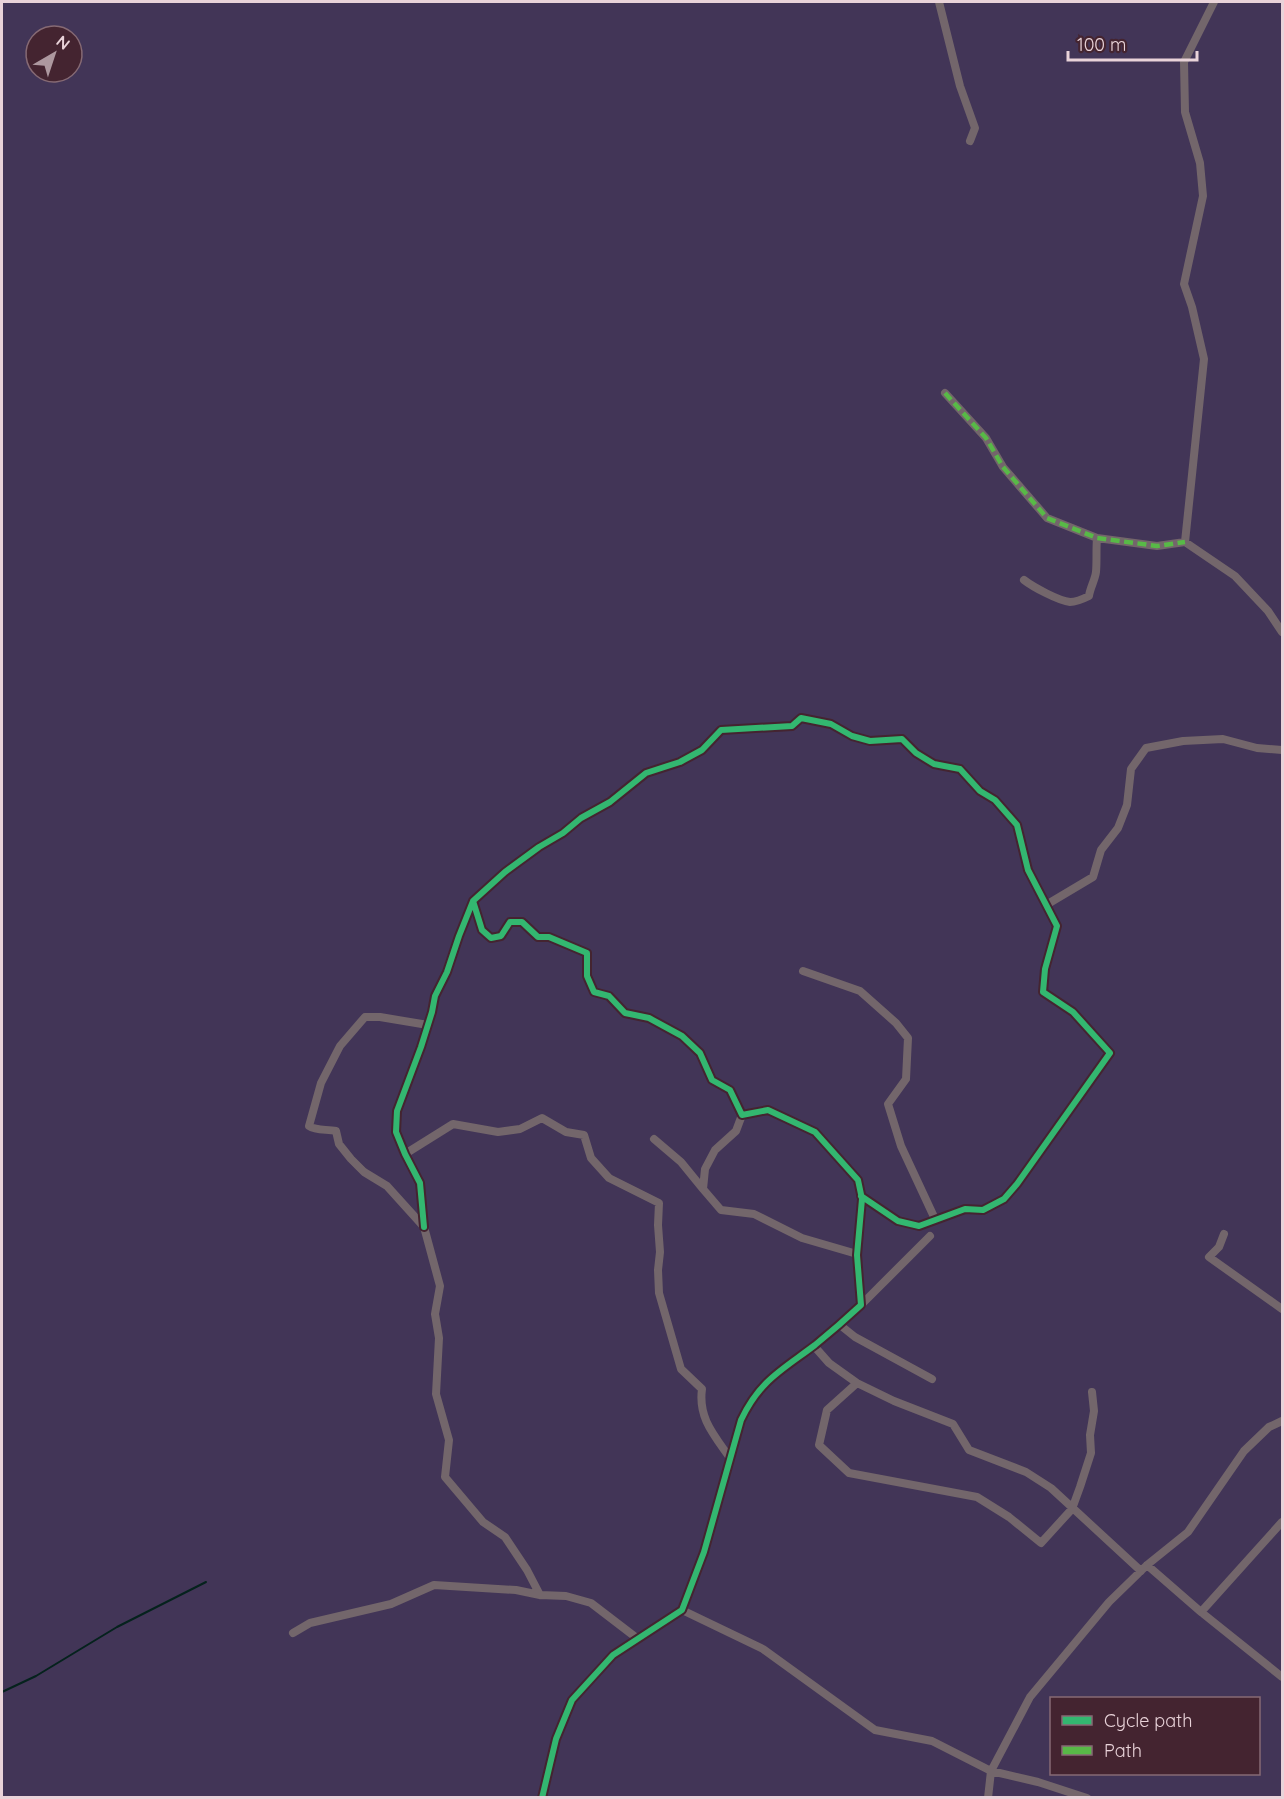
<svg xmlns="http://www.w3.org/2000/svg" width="1284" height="1799" viewBox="0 0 1284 1799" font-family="Quicksand,sans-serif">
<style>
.green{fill:#423557;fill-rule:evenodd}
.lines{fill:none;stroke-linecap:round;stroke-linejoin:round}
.stream{stroke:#05221d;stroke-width:2}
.street{stroke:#73666b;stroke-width:8}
.quiet{stroke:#58b947;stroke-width:4.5;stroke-dasharray:9 4.5;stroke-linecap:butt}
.cycleway-casing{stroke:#442430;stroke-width:10}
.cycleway{stroke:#33b770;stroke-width:6}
</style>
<rect width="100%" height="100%" fill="#3d2b32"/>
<path class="green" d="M 2,2 L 1282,2 L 1282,1797 L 2,1797 ZM 36,36 L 72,36 L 72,72 L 36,72 ZM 1052,1698 L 1258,1698 L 1258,1774 L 1052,1774 Z"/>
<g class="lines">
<path class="stream" d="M 2,1692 L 36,1676 L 117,1627 L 206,1582"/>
<path class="street" d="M 939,2 L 960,86 L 975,128 L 970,141
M 1214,2 L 1184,62 L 1185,112 L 1200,163 L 1203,196 L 1184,284 L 1192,307 L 1204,359 L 1185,542 L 1235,576 L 1268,611 L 1282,632
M 945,393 L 986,438 L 1003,467 L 1047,518 L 1097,538 L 1157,546 L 1185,542
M 1024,580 C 1033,587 1059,601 1070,602 C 1077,602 1083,599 1089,596 C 1090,588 1095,580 1096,572 C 1097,561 1096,549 1097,538
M 473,901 L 482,930 L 491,938 L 501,936 L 510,922 L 522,922 L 538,937 L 549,937 L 587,953 L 587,976 L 594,992 L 609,996 L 625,1013 L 649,1018 L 682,1036 L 700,1053 L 712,1080 L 730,1090 L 742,1115 L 768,1110 L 815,1132 L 858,1180 L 862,1199 L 857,1255 L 861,1305 C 846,1319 831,1332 815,1345 C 782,1370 760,1380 741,1420 L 704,1552 L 682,1610 L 613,1655 L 572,1700 L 556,1739 L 542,1798
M 1046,905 L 1093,877 L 1101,850 L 1118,828 L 1127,805 L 1131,769 L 1146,748 L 1183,741 L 1223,739 L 1257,748 L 1282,750
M 803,971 L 860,991 L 896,1023 L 908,1038 L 906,1079 L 888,1104 L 901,1146 L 935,1219
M 428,1025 L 380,1017 L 365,1017 L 340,1046 L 321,1083 L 309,1126 C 316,1131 327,1129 336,1131 L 339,1144 L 351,1159 L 364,1172 L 387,1186 L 424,1227 L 440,1286 L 435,1314 L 439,1338 L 436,1394 L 449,1440 L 445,1477 L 483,1522 L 505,1537 L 527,1570 L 540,1595
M 742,1115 L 736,1131 L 715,1150 L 705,1169 L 703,1189 L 721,1210 L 754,1214 L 802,1238 L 857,1254
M 654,1139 L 681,1162 L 703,1189
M 405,1154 L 453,1124 L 498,1132 L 520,1129 L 542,1118 L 566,1132 L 584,1135 L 591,1158 L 609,1178 L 659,1203 L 658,1225 L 660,1252 L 658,1270 L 659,1293 L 681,1369 L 702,1389 C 698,1418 714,1435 730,1458
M 424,1227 L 420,1183 L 405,1154 L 396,1132 L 397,1111 L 421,1047 L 432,1012 L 435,996 L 447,972 L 459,936 L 473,901 L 505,872 L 539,847 L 563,833 L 581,818 L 610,802 L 646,773 L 680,762 L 702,750 L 721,730 L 792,726 L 801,718 L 831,724 L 852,736 L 870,741 L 902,739 L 916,753 L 934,764 L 960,769 L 980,791 L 995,800 L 1017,825 L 1028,870 L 1057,926 L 1045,969 L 1043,992 L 1073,1012 L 1110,1053 L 1017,1184 L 1004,1199 L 983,1210 L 965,1209 L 919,1226 L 898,1221 L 861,1196
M 1224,1234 L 1219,1247 L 1209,1257 L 1282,1309
M 861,1305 L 930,1236
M 840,1325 L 855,1337 L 932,1379
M 814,1346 L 829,1363 L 857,1383 L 894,1401 L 953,1424 L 969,1450 L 1026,1472 L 1051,1488 L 1141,1571
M 857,1383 L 827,1410 L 819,1445 L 849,1473 L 977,1497 L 1009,1517 L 1041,1543 L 1072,1509 L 1080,1487 L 1091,1453 L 1090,1435 L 1094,1411 L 1092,1392
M 1147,1565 L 1201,1612 L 1282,1677
M 682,1610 L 763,1649 L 875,1730 L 932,1741 L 991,1771 L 1038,1782 L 1087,1798
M 1201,1612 L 1282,1522
M 293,1633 L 310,1623 L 391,1604 L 434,1585 L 516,1590 L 540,1595 L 566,1596 L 591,1603 L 638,1639
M 988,1798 L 991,1771 L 1030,1697 L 1109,1602 L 1147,1565 L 1188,1532 L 1244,1451 L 1269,1427 L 1282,1421"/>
<path class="quiet" d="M 945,393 L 986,438 L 1003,467 L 1047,518 L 1097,538 L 1157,546 L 1185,542"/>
<defs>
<path id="cycleway" d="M 473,901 L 482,930 L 491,938 L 501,936 L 510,922 L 522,922 L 538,937 L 549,937 L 587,953 L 587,976 L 594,992 L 609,996 L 625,1013 L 649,1018 L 682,1036 L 700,1053 L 712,1080 L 730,1090 L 742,1115 L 768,1110 L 815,1132 L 858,1180 L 862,1199 L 857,1255 L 861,1305 C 846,1319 831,1332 815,1345 C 782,1370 760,1380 741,1420 L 704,1552 L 682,1610 L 613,1655 L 572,1700 L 556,1739 L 542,1798
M 424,1227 L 420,1183 L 405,1154 L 396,1132 L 397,1111 L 421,1047 L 432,1012 L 435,996 L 447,972 L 459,936 L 473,901 L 505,872 L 539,847 L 563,833 L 581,818 L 610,802 L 646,773 L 680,762 L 702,750 L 721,730 L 792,726 L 801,718 L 831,724 L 852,736 L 870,741 L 902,739 L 916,753 L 934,764 L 960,769 L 980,791 L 995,800 L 1017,825 L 1028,870 L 1057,926 L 1045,969 L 1043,992 L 1073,1012 L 1110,1053 L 1017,1184 L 1004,1199 L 983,1210 L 965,1209 L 919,1226 L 898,1221 L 861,1196"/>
</defs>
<use href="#cycleway" class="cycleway-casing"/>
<use href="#cycleway" class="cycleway"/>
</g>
<rect width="1284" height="1799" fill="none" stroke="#e9d3d9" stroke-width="6"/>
<rect x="1050" y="1697" width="210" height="78" fill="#442430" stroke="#866a74" stroke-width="1.5"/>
<rect x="1062" y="1716" width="30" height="9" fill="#33b770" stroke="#866a74" stroke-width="1.5"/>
<text x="1104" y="1727" font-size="18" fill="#e9d3d9">Cycle path</text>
<rect x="1062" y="1746" width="30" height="9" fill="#58b947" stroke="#866a74" stroke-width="1.5"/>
<text x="1104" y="1757" font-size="18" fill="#e9d3d9">Path</text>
<g transform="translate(54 54) rotate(39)"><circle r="28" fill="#442430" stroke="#866a74" stroke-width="1.5"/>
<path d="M0-4.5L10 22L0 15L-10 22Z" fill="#ad989f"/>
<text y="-9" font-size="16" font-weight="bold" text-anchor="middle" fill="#e9d3d9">N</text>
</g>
<path d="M1068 51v9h129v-9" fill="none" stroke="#e9d3d9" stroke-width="3"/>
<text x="1077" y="51" font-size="18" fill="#e9d3d9" stroke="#442430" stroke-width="4.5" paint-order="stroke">100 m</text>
</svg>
